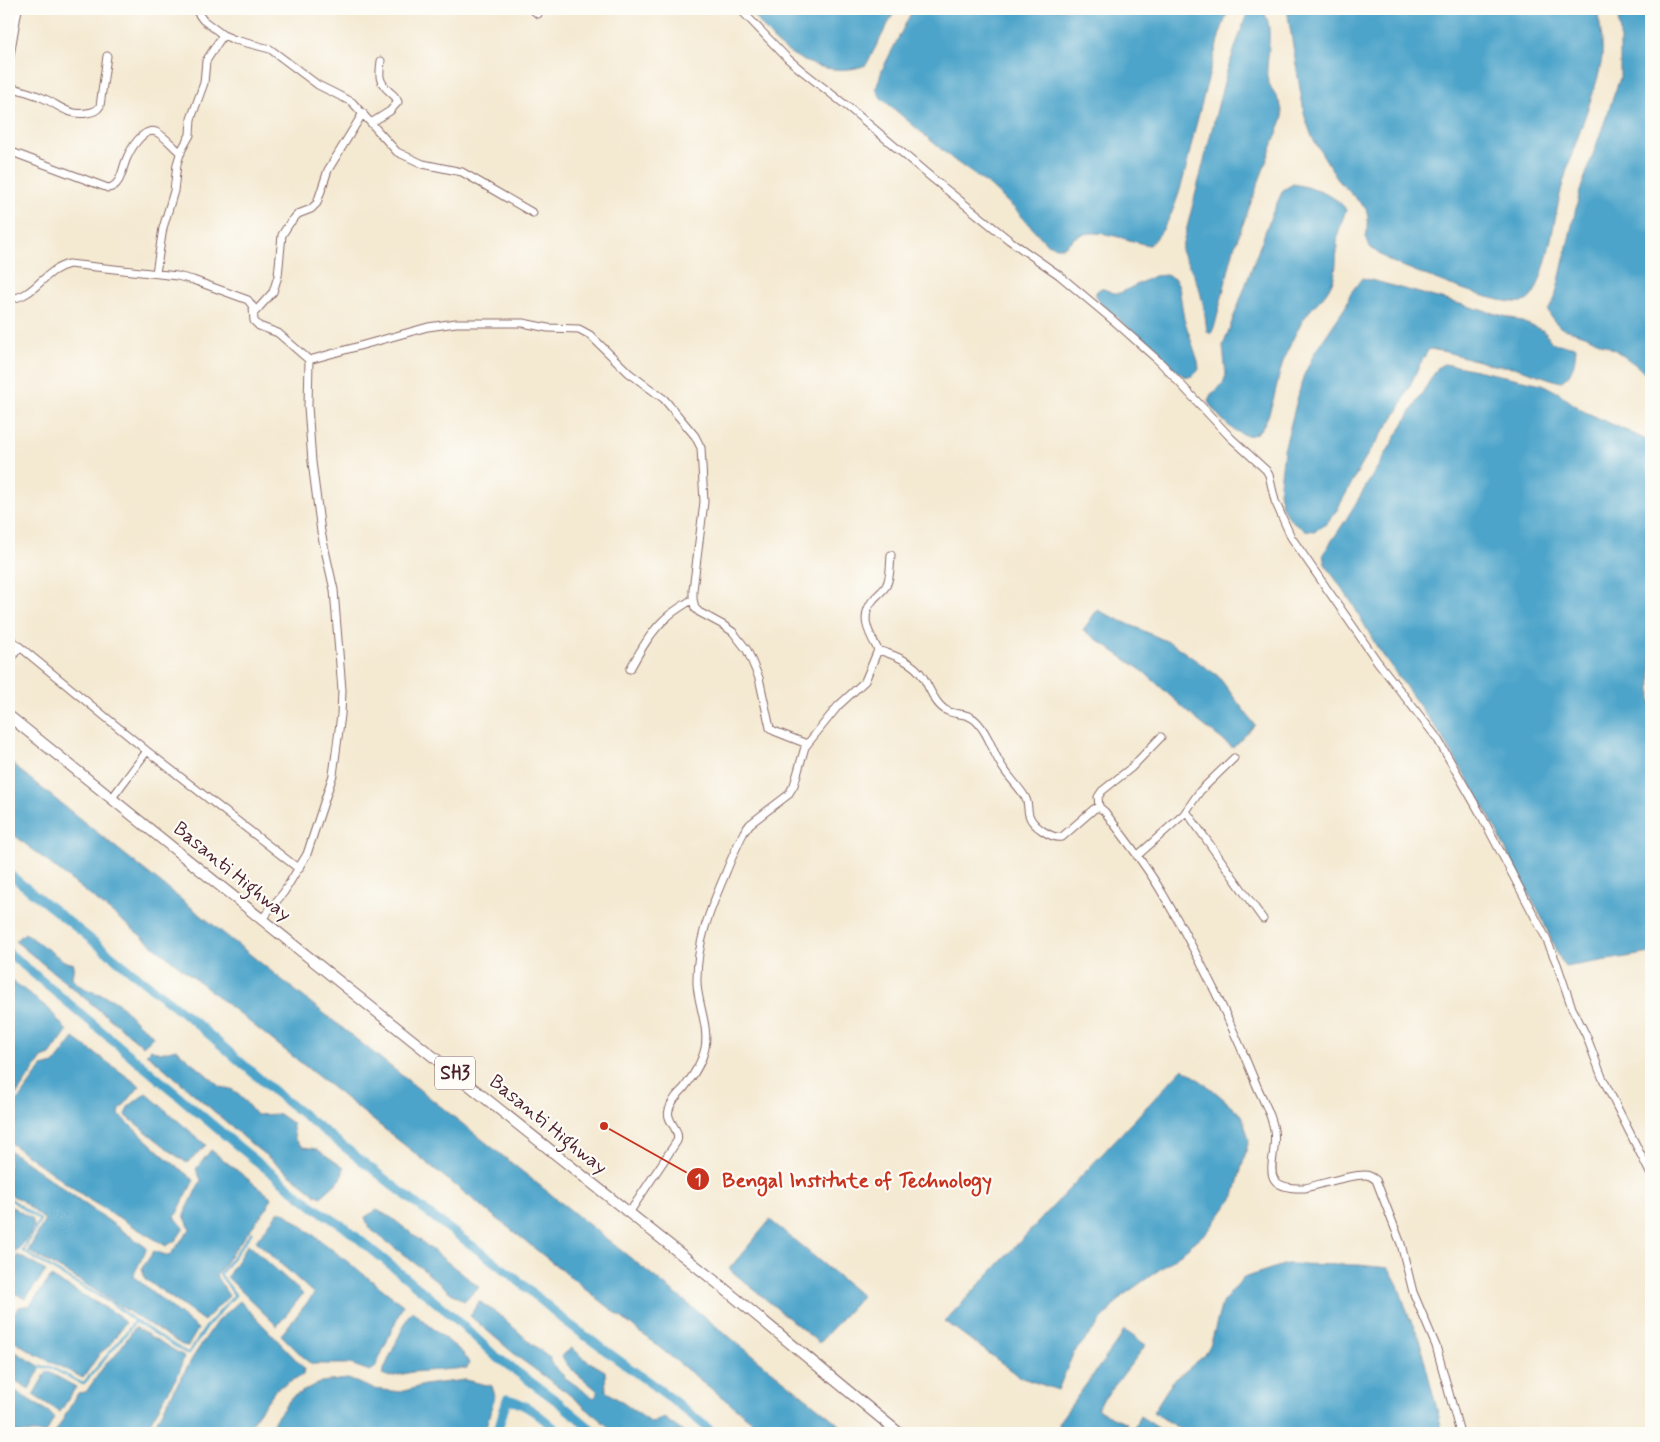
<svg xmlns="http://www.w3.org/2000/svg" width="1660" height="1442" viewBox="0 0 1660 1442" font-family="Mynerve,sans-serif">
<style>
.water{fill:#4ea4ca;stroke:#4c627a}
.lines{fill:none;stroke-linecap:round;stroke-linejoin:round}
.stream{stroke:#4ea4ca;stroke-width:2.5}
.canal{stroke:#4ea4ca;stroke-width:9}
.street-casing{stroke:#866665;stroke-width:9}
.primary-casing{stroke:#866665;stroke-width:12}
.street{stroke:#fff;stroke-width:7}
.primary{stroke:#fff;stroke-width:10}
.labels{text-anchor:middle;dominant-baseline:central;stroke-width:4.5;stroke-linejoin:round;paint-order:stroke}
.shield{fill:#fdfcf7;stroke:#806168;stroke-width:1}
.shield-label{font-size:19px;font-weight:bold;fill:#4a1f2b}
.street-label{font-size:20px;fill:#4a1f2b;stroke:#fdfcf7}
.leader{fill:none;stroke:#c8321e;stroke-width:2}
.callout-dot{fill:#c8321e;stroke:#fdfcf7;stroke-width:2}
.mark-label{font-size:15px;text-anchor:middle;font-weight:bold;fill:#fff}
.callout-label{font-size:21px;text-anchor:middle;font-weight:bold;fill:#c8321e;stroke:#fdfcf7;stroke-width:4.5;stroke-linejoin:round;paint-order:stroke}
</style>
<rect width="100%" height="100%" fill="#fdfcf7"/>
<filter id="ink" filterUnits="userSpaceOnUse"><feTurbulence type="fractalNoise" baseFrequency=".02" numOctaves="2"/><feDisplacementMap in="SourceGraphic" scale="10" xChannelSelector="R" yChannelSelector="G"/><feConvolveMatrix kernelMatrix="1 2 1 2 8 2 1 2 1" color-interpolation-filters="sRGB"/></filter>
<filter id="wash" filterUnits="userSpaceOnUse"><feTurbulence type="fractalNoise" baseFrequency=".0096" numOctaves="4" result="noise"/><feDisplacementMap in="SourceGraphic" scale="20" xChannelSelector="R" yChannelSelector="G"/><feGaussianBlur stdDeviation="1.12" result="paint"/><feColorMatrix in="noise" values="0 0 0 0 0 0 0 0 0 0 0 0 0 0 0 0 0 1.4 0 .05"/><feComposite in="paint" operator="in"/></filter>
<g filter="url(#wash)">
<rect width="100%" height="100%" fill="#f4e9d1"/>
<path class="water" d="M 749,9 L 748,9 L 896,9 L 866,65 C 836,77 800,64 776,42 C 766,32 758,20 749,9 Z
M 913,9 L 1229,9 L 1220,33 C 1212,65 1203,97 1195,129 C 1187,162 1177,224 1149,245 C 1126,241 1098,226 1076,237 C 1072,239 1068,244 1064,247 L 1056,247 L 1047,244 L 1015,209 L 990,186 L 955,161 L 881,98 L 876,89 L 882,70 Z
M 1252,9 C 1280,5 1265,62 1267,77 C 1269,88 1277,96 1281,106 C 1282,109 1282,114 1283,117 L 1234,248 L 1215,325 L 1212,332 L 1210,334 L 1207,331 L 1204,308 L 1200,291 L 1193,273 L 1181,251 L 1226,74 L 1247,13 Z
M 1287,9 L 1596,9 C 1601,24 1603,42 1602,57 C 1600,74 1594,89 1589,105 C 1578,139 1563,174 1557,210 C 1553,228 1542,295 1526,301 C 1505,310 1416,271 1392,262 L 1379,254 L 1370,247 L 1366,239 L 1368,217 L 1366,209 L 1338,180 L 1312,137 L 1305,117 L 1300,89 Z
M 1617,9 L 1651,9 L 1651,380 L 1636,365 L 1615,350 L 1585,335 L 1561,328 L 1553,320 L 1548,311 L 1555,298 L 1580,191 L 1620,78 L 1620,33 Z
M 1293,184 C 1309,187 1338,195 1346,210 C 1342,221 1338,231 1337,243 C 1336,255 1337,265 1334,277 C 1327,298 1317,300 1306,316 C 1298,327 1290,345 1285,357 C 1276,377 1274,417 1258,432 C 1242,446 1216,414 1208,402 L 1211,394 L 1217,390 L 1223,383 L 1226,375 L 1223,346 L 1271,216 L 1283,190 Z
M 1166,275 L 1175,279 L 1179,287 L 1184,319 L 1198,361 L 1199,369 C 1194,377 1190,378 1182,375 L 1101,304 L 1096,297 L 1096,292 L 1101,288 L 1114,293 L 1120,293 L 1154,276 Z
M 1362,278 L 1375,281 L 1515,319 L 1544,331 L 1552,343 L 1576,347 C 1575,362 1574,374 1560,382 L 1514,367 L 1493,365 L 1446,352 L 1429,349 L 1420,364 L 1398,411 L 1366,457 L 1337,510 L 1326,524 L 1314,531 L 1304,530 L 1291,520 L 1282,507 L 1279,492 L 1284,450 L 1303,377 L 1315,352 L 1346,306 L 1350,294 Z
M 1444,364 L 1457,366 L 1542,384 L 1559,393 L 1581,410 L 1651,442 L 1651,953 L 1565,967 L 1556,951 L 1541,916 L 1521,880 L 1487,812 L 1442,737 L 1377,647 L 1352,603 L 1325,564 L 1323,554 L 1345,521 L 1438,367 Z
M 1097,610 L 1173,644 L 1218,676 L 1255,725 L 1233,748 L 1198,721 L 1144,672 L 1083,630 Z
M 9,761 L 34,782 L 850,1433 L 767,1433 L 9,831 Z
M 25,933 L 64,961 L 74,964 L 72,978 C 81,991 100,992 113,1000 C 124,1006 130,1016 139,1024 C 144,1029 150,1030 153,1037 L 143,1046 L 15,941 Z
M 9,978 L 49,1009 L 67,1031 L 50,1055 L 42,1058 L 13,1100 L 9,1100 Z
M 74,1038 L 140,1086 L 120,1110 L 119,1115 L 164,1156 L 194,1180 L 175,1217 L 184,1228 L 176,1240 L 166,1246 L 91,1201 L 9,1142 L 9,1107 L 12,1108 L 42,1067 L 54,1064 Z
M 151,1049 L 160,1053 L 176,1049 L 221,1087 L 231,1089 L 239,1094 L 256,1115 L 279,1114 L 292,1123 L 295,1139 L 303,1147 L 317,1149 L 344,1168 L 341,1179 L 321,1197 L 315,1194 L 255,1147 L 157,1062 L 146,1054 Z
M 1183,1068 L 1212,1089 L 1242,1115 L 1249,1140 L 1234,1196 L 1209,1230 L 1173,1260 L 1122,1296 L 1073,1354 L 1058,1390 L 1022,1378 L 945,1321 Z
M 146,1093 L 206,1145 L 187,1163 L 178,1157 L 125,1115 L 128,1107 Z
M 9,1150 L 147,1248 L 133,1276 L 198,1329 L 188,1346 L 182,1345 L 69,1274 L 28,1251 L 45,1220 L 21,1200 L 9,1194 Z
M 211,1150 L 271,1197 L 268,1207 L 234,1250 L 216,1276 L 229,1296 L 204,1321 L 145,1279 L 142,1268 L 154,1251 L 169,1256 L 190,1229 L 184,1215 L 201,1180 L 196,1169 Z
M 9,1205 L 32,1219 L 34,1226 C 28,1239 21,1248 9,1256 Z
M 377,1210 L 392,1218 L 479,1287 L 464,1301 L 451,1293 L 421,1268 L 369,1228 L 365,1217 Z
M 278,1212 L 284,1212 L 403,1305 L 375,1368 L 370,1371 L 350,1364 L 313,1364 L 307,1361 L 281,1335 L 314,1294 L 256,1241 Z
M 770,1220 L 862,1296 L 819,1343 L 729,1269 Z
M 248,1244 L 303,1294 L 277,1326 L 227,1277 Z
M 18,1255 L 46,1271 L 25,1299 L 9,1290 L 9,1263 Z
M 1286,1264 L 1359,1265 L 1389,1268 L 1398,1285 L 1409,1317 L 1418,1335 L 1443,1433 L 1186,1433 L 1153,1412 L 1172,1382 L 1205,1355 L 1211,1343 L 1222,1303 L 1243,1278 Z
M 51,1277 L 118,1315 L 125,1323 L 108,1347 L 100,1353 L 83,1378 L 33,1353 L 9,1337 L 9,1320 L 19,1307 L 30,1305 Z
M 240,1301 L 304,1368 L 303,1375 L 292,1380 L 276,1389 L 244,1433 L 150,1433 L 193,1357 L 217,1321 Z
M 479,1301 L 502,1317 L 532,1344 L 551,1358 L 551,1363 L 567,1379 L 594,1398 L 599,1392 L 570,1368 L 561,1356 L 572,1348 L 586,1360 L 605,1371 L 606,1391 L 652,1423 L 664,1418 L 685,1433 L 616,1433 L 566,1392 L 519,1358 L 470,1316 Z
M 412,1311 L 463,1353 L 469,1363 L 467,1368 L 412,1372 L 390,1377 L 382,1374 L 408,1316 Z
M 135,1327 L 184,1356 L 179,1373 L 144,1433 L 55,1433 L 78,1393 L 86,1392 L 107,1362 L 115,1356 Z
M 1124,1330 L 1146,1345 L 1097,1408 L 1102,1412 L 1127,1423 L 1121,1433 L 1062,1433 L 1058,1423 L 1120,1338 Z
M 9,1348 L 41,1367 L 29,1389 L 9,1377 Z
M 47,1371 L 76,1387 L 60,1412 L 33,1395 Z
M 348,1379 L 374,1389 L 401,1392 L 424,1385 L 465,1380 L 492,1386 L 495,1396 L 484,1433 L 265,1433 L 292,1397 L 321,1382 Z
M 9,1387 L 49,1412 L 54,1418 L 46,1433 L 9,1433 Z
M 1140,1416 L 1160,1429 L 1164,1433 L 1131,1433 Z"/>
<g class="lines">
<path class="stream" d="M 9,1198 L 40,1220 L 23,1251 L 59,1273 L 113,1304 L 135,1321 L 188,1354 L 207,1326 L 235,1295 L 220,1274 L 252,1232
M 41,1367 L 50,1367 L 83,1384 C 101,1363 119,1343 135,1321"/>
<path class="canal" d="M 9,874 L 196,1023 L 276,1093 L 428,1213 L 509,1273 L 569,1324 L 668,1396 L 714,1433
M 9,953 L 239,1147 L 315,1208 L 343,1226 L 455,1318 L 494,1355 L 561,1404 L 596,1433
M 497,1433 L 507,1399 C 528,1404 544,1419 560,1433"/>
</g>
</g>
<g filter="url(#ink)">
<g class="lines">
<defs>
<path id="street" d="M 195,9 L 203,20 L 223,35 L 235,40 L 270,49 L 318,85 L 352,102 L 397,152 L 423,164 L 462,172 L 533,213
M 532,9 L 538,14
M 740,9 L 787,58 L 801,70 L 853,111 L 932,178 L 1009,240 L 1059,275 L 1114,321 L 1161,363 L 1231,438 L 1266,470 L 1269,475 L 1275,501 L 1291,537 L 1377,661 L 1437,738 L 1480,813 L 1545,936 L 1557,964 L 1572,1008 L 1586,1035 L 1602,1077 L 1651,1175
M 9,61 L 18,9
M 9,87 C 20,90 32,93 43,98 C 59,105 68,116 87,113 C 93,112 97,111 100,106 L 107,56
M 371,123 L 390,111 L 398,102 C 396,97 394,95 390,92 C 378,81 379,76 381,61
M 9,151 L 108,188 C 121,186 122,170 126,160 C 130,150 143,127 156,132 C 165,136 173,147 181,153
M 156,273 L 163,228 L 174,191 L 177,164 L 181,151 L 190,135 L 191,119 L 204,83 L 206,61 L 223,35
M 9,299 C 36,297 43,270 69,264 L 177,276 L 193,280 L 248,300 L 253,307 L 254,321 L 259,326 L 278,333 L 309,360 L 308,406 L 312,462 L 321,532 L 334,590 L 342,690 L 341,715 L 333,775 L 307,854 L 284,892 L 262,919
M 254,313 L 273,292 L 278,276 L 282,235 L 289,224 L 298,214 L 311,209 L 317,203 L 328,170 L 363,113
M 309,360 L 428,327 L 456,323 L 523,323 L 548,328 L 579,329 L 590,335 L 629,373 L 664,399 L 695,436 L 701,448 L 704,502 L 693,590 L 693,599 L 695,608 L 699,612 L 723,625 L 733,632 L 747,650 L 759,678 L 770,728 L 774,731 L 807,744
M 9,638 L 147,751 L 299,869
M 878,650 C 894,655 914,662 923,677 C 929,687 934,702 944,709 C 954,717 967,710 978,723 C 989,735 992,750 1000,763 C 1007,776 1018,785 1025,797 C 1029,803 1027,809 1029,815 C 1032,826 1052,839 1062,837 L 1094,809 L 1099,807 L 1105,812 C 1125,839 1147,866 1164,896 C 1199,956 1230,1019 1256,1084 C 1262,1099 1272,1114 1274,1130 C 1279,1159 1253,1190 1305,1188 C 1323,1184 1347,1175 1365,1175 C 1370,1175 1372,1177 1376,1180 L 1401,1244 L 1413,1292 L 1436,1346 L 1460,1433
M 9,662 L 19,647
M 630,669 C 640,651 651,631 667,617 C 675,610 684,605 693,599
M 112,798 L 147,751
M 1099,807 L 1098,797 L 1102,791 L 1131,768 L 1161,737
M 1186,811 L 1263,919
M 1137,856 L 1184,814 L 1200,791 L 1234,758
M 629,1213 L 677,1141 C 681,1129 665,1121 669,1110 C 671,1101 678,1094 684,1088 C 693,1076 702,1063 705,1048 C 709,1027 698,1004 697,984 C 696,945 709,912 724,877 C 730,862 736,847 744,832 L 750,824 L 788,795 L 794,785 L 805,747 L 838,706 L 865,681 L 878,650 C 869,633 859,618 873,600 C 877,595 883,591 886,586 C 891,577 890,565 891,555"/>
<path id="primary" d="M 9,716 L 357,996 L 721,1286 L 899,1433"/>
</defs>
<use href="#street" class="street-casing"/>
<use href="#primary" class="primary-casing"/>
<use href="#street" class="street"/>
<use href="#primary" class="primary"/>
</g>
</g>
<g class="labels">
<rect class="shield" x="435" y="1056.5" width="40" height="33" rx="4"/>
<g class="shield-label">
<text x="455" y="1073">SH3</text>
</g>
<g class="street-label">
<text transform="translate(232 872) rotate(39)">Basanti Highway</text>
<text transform="translate(548 1125) rotate(39)">Basanti Highway</text>
</g>
</g>
<path class="leader" d="M604 1126L698 1179"/>
<g class="callout-dot">
<circle cx="604" cy="1126" r="5"/>
<circle cx="698" cy="1179" r="12"/>
</g>
<g class="mark-label">
<text x="698" y="1185">1</text>
</g>
<g class="callout-label">
<text x="857" y="1187">Bengal Institute of Technology</text>
</g>
<rect width="1660" height="1442" fill="none" stroke="#fdfcf7" stroke-width="30"/>
</svg>
